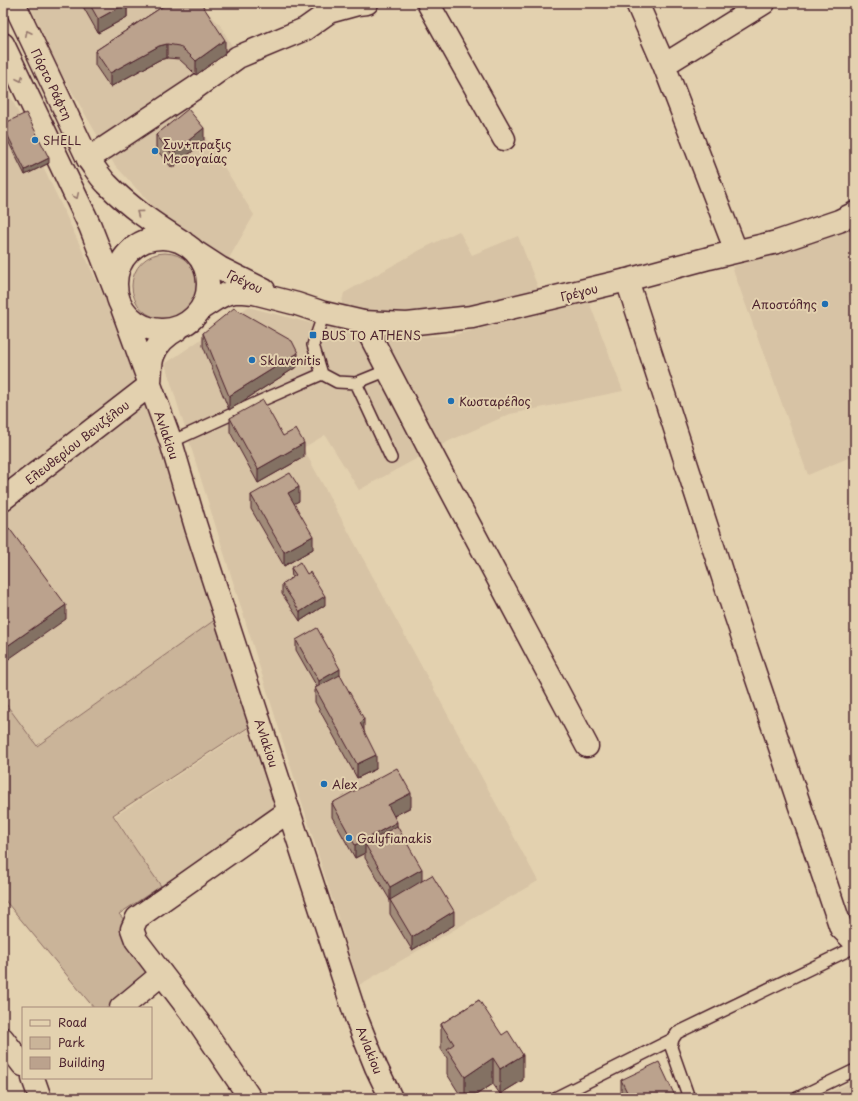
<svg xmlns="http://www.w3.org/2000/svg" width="858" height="1101" viewBox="0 0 858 1101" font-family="'Playpen Sans',sans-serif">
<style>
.built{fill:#d7c3a5}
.green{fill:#cab499;stroke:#8a6a62}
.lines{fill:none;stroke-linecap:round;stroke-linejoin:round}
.lane-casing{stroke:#4a1f2b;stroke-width:14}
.street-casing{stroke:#4a1f2b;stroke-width:25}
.secondary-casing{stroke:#4a1f2b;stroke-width:25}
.lane{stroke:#e3d1af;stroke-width:11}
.street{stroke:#e3d1af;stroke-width:22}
.secondary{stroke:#e3d1af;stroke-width:22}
.wall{fill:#a18b79;stroke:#4a1f2b}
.shaded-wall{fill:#837163;stroke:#4a1f2b}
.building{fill:#bba28d;stroke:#4a1f2b}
.oneway{stroke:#96786d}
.poi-dot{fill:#1f6fb2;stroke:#e3d1af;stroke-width:1.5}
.labels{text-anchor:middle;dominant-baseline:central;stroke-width:4;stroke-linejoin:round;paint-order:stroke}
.street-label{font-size:12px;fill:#4a1f2b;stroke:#e3d1af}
.poi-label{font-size:12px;fill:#4a1f2b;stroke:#e3d1af;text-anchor:start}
</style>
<rect width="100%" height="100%" fill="#e3d1af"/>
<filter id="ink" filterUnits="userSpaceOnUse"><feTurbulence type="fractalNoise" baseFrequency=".025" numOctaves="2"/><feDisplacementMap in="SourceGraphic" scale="8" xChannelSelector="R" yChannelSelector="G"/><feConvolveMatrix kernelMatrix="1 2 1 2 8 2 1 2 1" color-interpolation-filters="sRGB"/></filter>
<g filter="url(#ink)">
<path class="built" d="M 29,3 L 199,3 L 220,25 L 236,53 L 178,93 L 254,215 L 228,260 L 155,209 L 114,164 L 60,71 Z
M 3,80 L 144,383 L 3,484 Z
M 855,226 L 855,455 L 808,475 L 732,267 L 844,232 Z
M 459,231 L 472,255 L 518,236 L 539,290 L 455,312 L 362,313 L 341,306 L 344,293 L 422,249 Z
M 589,302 L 623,391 L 510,414 L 449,441 L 359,490 L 325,435 L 303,448 L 538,881 L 359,985 L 165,364 L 248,307 L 365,337 L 449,336 Z
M 156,395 L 223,614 L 37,746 L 3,700 L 3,512 Z
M 255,725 L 285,809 L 162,890 L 115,816 Z
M 855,1080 L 855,1098 L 818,1098 Z"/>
<path class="green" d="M132 286a33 33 0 1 1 66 0a33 33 0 1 1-66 0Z
M 223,614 L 255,723 L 113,815 L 136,850 L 161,886 L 119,914 L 163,965 L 111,1008 L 94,1008 L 3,898 L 3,700 L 37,746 Z"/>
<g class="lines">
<defs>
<path id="lane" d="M 324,313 L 313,345 L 322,374 L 337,382 L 356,383 L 391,458
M 356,383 L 388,370
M 171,442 L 265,399 L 322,374
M 555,1098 L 673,1039
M 689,1098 L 671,1047 L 673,1039 L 677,1033 L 855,947
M 797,1098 L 855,1070"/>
<path id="street" d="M 428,3 L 504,139
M 637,3 L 664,65 L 736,251
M 664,65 L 764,3
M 88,159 L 195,88 L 238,57 L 305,29 L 329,12 L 358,4 L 367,3
M 627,280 L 732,605 L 841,928 L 853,940 L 855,940
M 363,322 L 436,462 L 587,746
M 121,1008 L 162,974
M 3,1039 L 23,1065
M 33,1078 L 40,1098
M 250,1098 L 200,1024 L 136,940 L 132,929 L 137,918 L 289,811"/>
<path id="secondary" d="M 14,3 L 88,159 C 94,167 100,177 107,184 C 129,207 156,225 183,242
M 3,44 L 90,226 L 115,290
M116 284a46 46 0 1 1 92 0a46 46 0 1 1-92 0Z
M 197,253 L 220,268 L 264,290
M 121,305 L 171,442 L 196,527 L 356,1017 L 376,1067 L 391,1098
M 202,308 L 216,299 L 226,294 L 234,292 L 244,292 L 254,293 L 297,304 L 324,313 L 363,322 L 407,324 L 472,317 L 627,280 L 709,258 L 777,242 L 839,221 L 855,213
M 150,382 C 151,374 150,364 153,356 C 157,343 167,335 178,329
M 3,499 L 150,385"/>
</defs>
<use href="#lane" class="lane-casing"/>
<use href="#street" class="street-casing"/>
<use href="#secondary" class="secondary-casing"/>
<use href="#lane" class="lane"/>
<use href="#street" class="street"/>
<use href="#secondary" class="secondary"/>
</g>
<path class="wall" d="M 81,3 L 127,3 L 127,17 L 98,33 Z
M 168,3 L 225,54 L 196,75 L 190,69 L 179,59 L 167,58 L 159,60 L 110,87 L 95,65 L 95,51 Z
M 3,124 L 49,163 L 25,175 L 3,131 Z
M 156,135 L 204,142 L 172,168 L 156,149 Z
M 203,333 L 298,366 L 229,410 L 203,346 Z
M 230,418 L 283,436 L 304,457 L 258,483 L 230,432 Z
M 251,495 L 299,501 L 294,503 L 313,549 L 284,566 L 251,509 Z
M 291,568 L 325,605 L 300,621 L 282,594 L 282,584 L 292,578 Z
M 296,640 L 340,675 L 364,732 L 376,769 L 357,778 L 315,702 L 315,688 L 317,687 L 296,650 Z
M 332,803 L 411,807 L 394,816 L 397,826 L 422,881 L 454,925 L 412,950 L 390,914 L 390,900 L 365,858 L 365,853 L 355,858 L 332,817 Z
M 479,1000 L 523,1080 L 500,1094 L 493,1084 L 471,1098 L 462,1098 L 447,1074 L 447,1058 L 441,1049 L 441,1024 Z
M 621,1080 L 676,1098 L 623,1098 L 621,1094 Z"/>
<path class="shaded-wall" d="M 127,3 L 127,17 L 98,33 L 98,19 Z
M 225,40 L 225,54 L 196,75 L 196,61 Z
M 167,44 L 167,58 L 159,60 L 110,87 L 110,73 L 159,46 Z
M 204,128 L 204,142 L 172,168 L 172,154 Z
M 49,158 L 49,163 L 25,175 L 25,170 Z
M 298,353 L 298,366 L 229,410 L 229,396 Z
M 304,443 L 304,457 L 258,483 L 258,469 Z
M 299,487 L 299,501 L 288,507 L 288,493 Z
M 313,536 L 313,549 L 284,566 L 284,552 Z
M 325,596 L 325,605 L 300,621 L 300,612 Z
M 66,605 L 66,619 L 3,663 L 3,649 Z
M 340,669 L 340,678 L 319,690 L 319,681 Z
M 364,719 L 364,733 L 360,723 Z
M 376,755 L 376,769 L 357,778 L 357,764 Z
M 411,793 L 411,807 L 388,819 L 388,805 Z
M 397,822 L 397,836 L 365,844 L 365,853 L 355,858 L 355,845 Z
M 422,869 L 422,882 L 390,901 L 390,887 Z
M 454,911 L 454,925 L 412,950 L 412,937 Z
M 523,1055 L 523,1080 L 500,1094 L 500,1069 Z
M 493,1058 L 493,1084 L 471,1098 L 465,1098 L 465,1077 Z"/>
<path class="building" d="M 89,3 L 127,3 L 98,19 Z
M 168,3 L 201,3 L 225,40 L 196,61 L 190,55 L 179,46 L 167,44 L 159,46 L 110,73 L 95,51 Z
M 188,109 L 204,128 L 172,154 L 156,135 Z
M 26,113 L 49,158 L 25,170 L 3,126 L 3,124 Z
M 234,308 L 292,341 L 298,353 L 229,396 L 203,333 Z
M 263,400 L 283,436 L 296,429 L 304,443 L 258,469 L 230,418 Z
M 290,473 L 299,487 L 288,493 L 313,536 L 284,552 L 251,495 Z
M 9,528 L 66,605 L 3,649 L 3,532 Z
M 300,562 L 307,574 L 310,572 L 325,596 L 300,612 L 282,584 L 296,575 L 291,568 Z
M 317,628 L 340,669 L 319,681 L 296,640 Z
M 340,675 L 364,719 L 360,723 L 376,755 L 357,764 L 315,688 Z
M 397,768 L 411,793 L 388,805 L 397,822 L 355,845 L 332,803 Z
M 397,826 L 422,869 L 390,887 L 365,844 Z
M 432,875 L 454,911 L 412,937 L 390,900 Z
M 479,1000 L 502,1035 L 508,1031 L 523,1055 L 500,1069 L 493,1058 L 465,1077 L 447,1049 L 454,1044 L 441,1024 Z
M 659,1062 L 676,1098 L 630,1098 L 621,1080 Z"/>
<defs><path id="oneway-chevron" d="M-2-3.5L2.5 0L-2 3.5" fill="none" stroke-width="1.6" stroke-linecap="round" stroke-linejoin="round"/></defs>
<g class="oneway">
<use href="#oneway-chevron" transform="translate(28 33) rotate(-116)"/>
<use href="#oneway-chevron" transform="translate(20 79) rotate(65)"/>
<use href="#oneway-chevron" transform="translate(76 196) rotate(65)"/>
<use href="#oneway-chevron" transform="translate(139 213) rotate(-143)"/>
</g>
</g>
<g class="poi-dot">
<circle cx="35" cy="140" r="4"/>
<circle cx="155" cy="151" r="4"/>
<circle cx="825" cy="304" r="4"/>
<rect x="309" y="331" width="8" height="8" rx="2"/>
<circle cx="252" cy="360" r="4"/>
<circle cx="451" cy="401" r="4"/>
<circle cx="324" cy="784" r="4"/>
<circle cx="349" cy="838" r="4"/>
</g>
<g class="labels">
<g class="street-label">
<text transform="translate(52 84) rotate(64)">Πόρτο Ράφτη</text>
<text transform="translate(245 281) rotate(26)">Γρέγου</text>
<text transform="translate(579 292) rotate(-14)">Γρέγου</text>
<text transform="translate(167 435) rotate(71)">Avlakiou</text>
<text transform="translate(77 442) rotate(-38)">Ελευθερίου Βενιζέλου</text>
<text transform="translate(267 743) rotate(72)">Avlakiou</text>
<text transform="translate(370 1050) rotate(68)">Avlakiou</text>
</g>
<g class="poi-label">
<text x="43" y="140">SHELL</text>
<text x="163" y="144">Συν+πραξις<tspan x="163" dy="14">Μεσογαίας</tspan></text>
<text x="817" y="304" text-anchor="end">Αποστόλης</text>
<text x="321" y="335">BUS TO ATHENS</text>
<text x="260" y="360">Sklavenitis</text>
<text x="459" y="401">Κωσταρέλος</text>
<text x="332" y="784">Alex</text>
<text x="357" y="838">Galyfianakis</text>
</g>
</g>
<rect width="858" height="1101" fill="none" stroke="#e3d1af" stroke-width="16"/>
<rect x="8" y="8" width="842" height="1085" fill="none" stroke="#4a1f2b" stroke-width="1.5" filter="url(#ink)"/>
<rect x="22" y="1007" width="130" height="72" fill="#e3d1af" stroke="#a68a7a"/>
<rect x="30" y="1020" width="20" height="6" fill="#e3d1af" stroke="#a68a7a"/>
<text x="58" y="1027" font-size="12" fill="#4a1f2b">Road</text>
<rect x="30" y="1037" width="20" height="12" fill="#cab499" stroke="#a68a7a"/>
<text x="58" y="1047" font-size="12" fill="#4a1f2b">Park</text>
<rect x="30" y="1057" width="20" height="12" fill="#bba28d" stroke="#a68a7a"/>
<text x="58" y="1067" font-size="12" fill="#4a1f2b">Building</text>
</svg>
